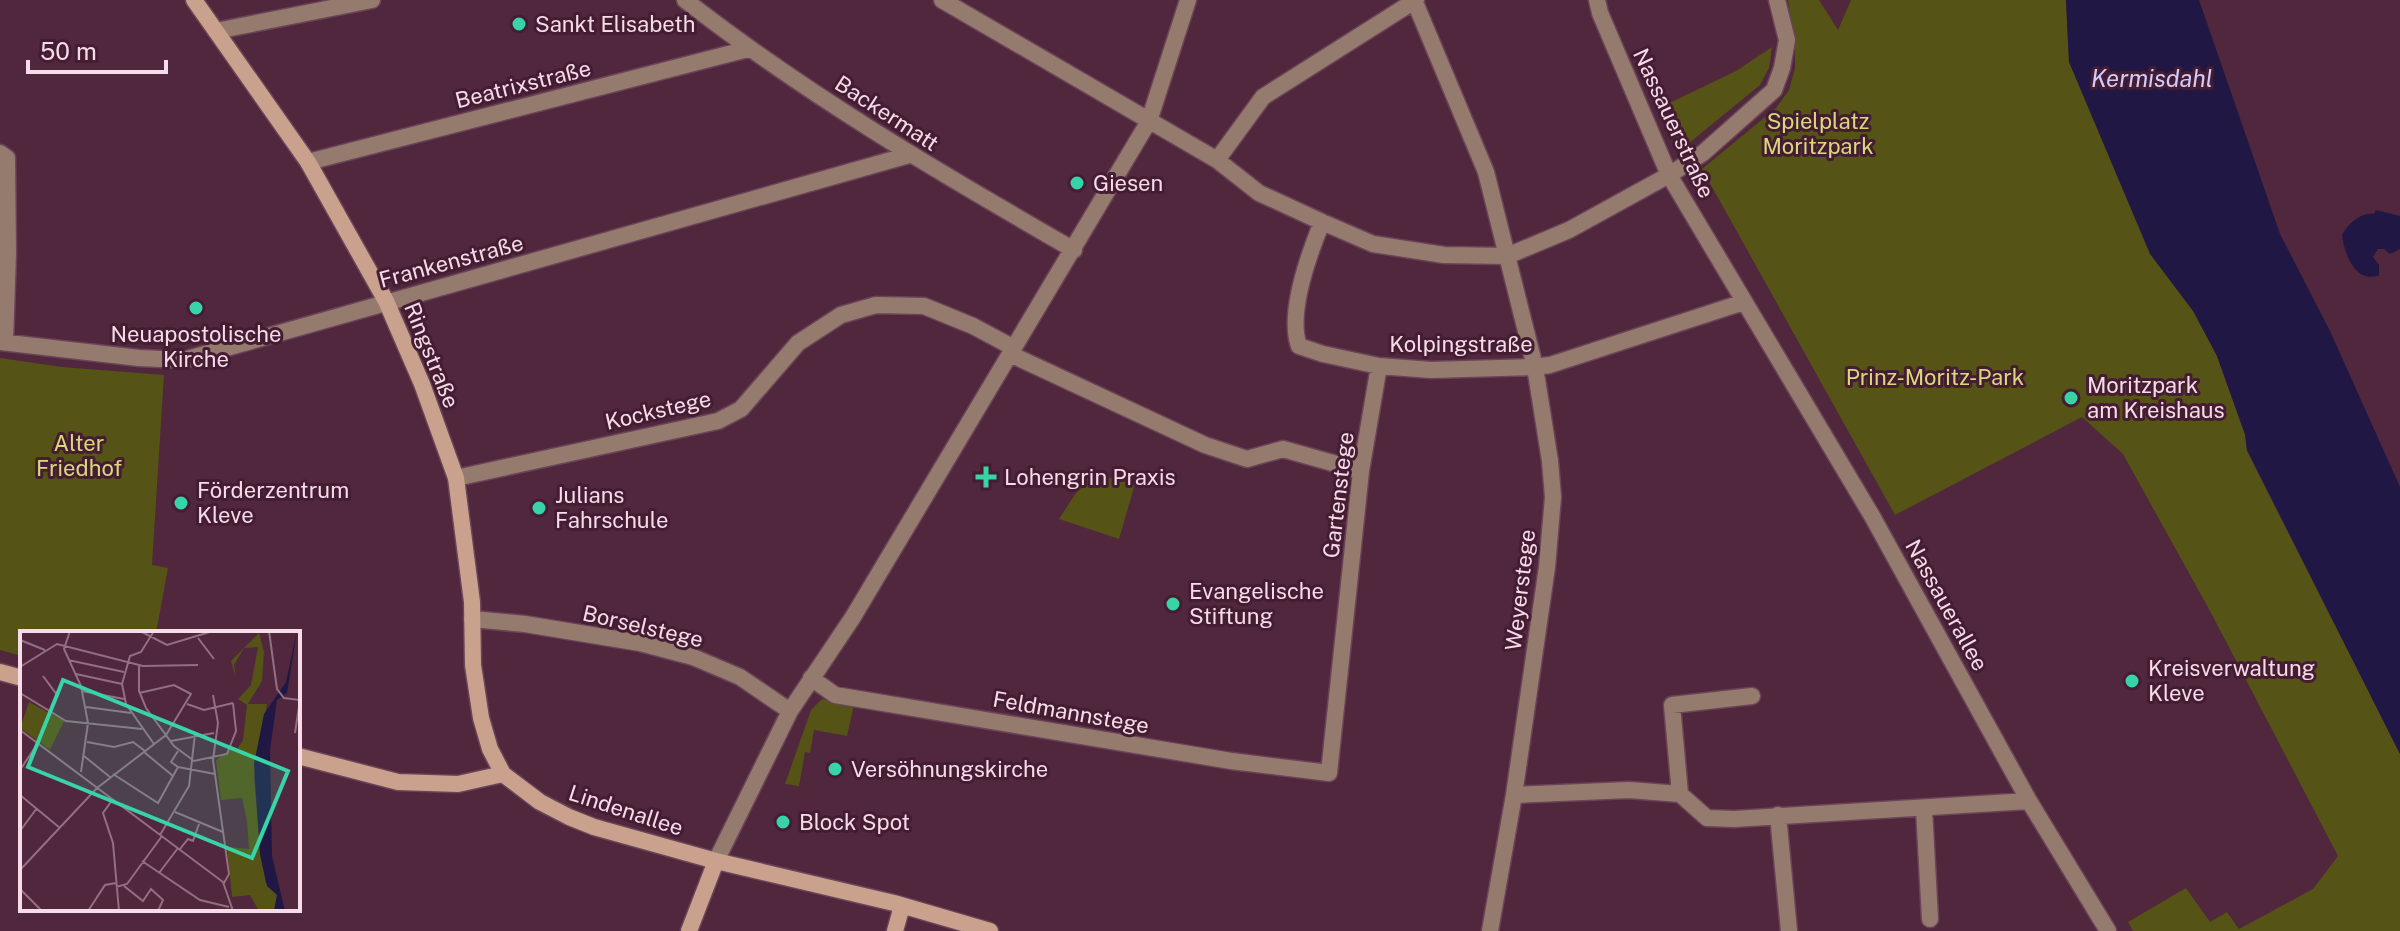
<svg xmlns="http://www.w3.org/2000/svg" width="2400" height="931" viewBox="0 0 2400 931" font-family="'Public Sans',sans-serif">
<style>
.green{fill:#555316}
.water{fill:#201745}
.pier{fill:#50273d}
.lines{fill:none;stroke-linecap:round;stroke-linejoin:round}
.street-casing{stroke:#6b4458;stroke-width:19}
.secondary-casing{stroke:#6b4458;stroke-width:19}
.street{stroke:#957b6e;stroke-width:16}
.secondary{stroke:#c9a18d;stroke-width:16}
.poi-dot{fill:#38d4a6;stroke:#451d33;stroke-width:3}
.labels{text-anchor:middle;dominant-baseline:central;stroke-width:6;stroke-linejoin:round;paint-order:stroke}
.poi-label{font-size:22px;fill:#f6dbe8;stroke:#451d33;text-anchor:start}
.street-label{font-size:22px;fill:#f6dbe8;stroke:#451d33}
.park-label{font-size:22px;fill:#d9d87e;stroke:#451d33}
.water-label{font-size:24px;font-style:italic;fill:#d0ccfd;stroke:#451d33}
.inset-road{fill:none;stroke:#926f81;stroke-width:2}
.view{fill:#38d4a6;fill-opacity:0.15;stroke:#38d4a6;stroke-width:4}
.inset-edge{fill:none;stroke:#f6dbe8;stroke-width:4}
</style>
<rect width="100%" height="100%" fill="#50273d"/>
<path class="green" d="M 1788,0 L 1819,0 L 1838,30 L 1851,0 L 2066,0 L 2069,62 L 2217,356 L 2245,435 L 2247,451 L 2400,754 L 2400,931 L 2133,931 L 2128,922 L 2186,888 L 2210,922 L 2227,912 L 2239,929 L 2313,889 L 2338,856 L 2210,611 L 2123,454 L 2082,417 L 1895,515 L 1702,169 L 1776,108 L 1789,90 L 1795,68 L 1795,47 Z
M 1772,47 L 1769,68 L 1760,85 L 1688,144 L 1682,146 L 1677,143 L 1659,108 L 1736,71 Z
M 0,358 L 62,367 L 164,375 L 152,565 L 168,568 L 156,633 L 22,633 L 22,656 L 0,650 Z
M 1089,473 L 1135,484 L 1119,539 L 1059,519 Z
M 822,699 L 854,705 L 847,736 L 814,730 L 810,753 L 805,752 L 799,786 L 785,784 L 811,710 Z"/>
<path class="water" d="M 2066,0 L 2199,0 L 2280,234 L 2330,331 L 2400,487 L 2400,754 L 2247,450 L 2245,434 L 2217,356 L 2193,311 L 2150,254 L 2069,62 Z
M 2376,210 L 2400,216 L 2400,262 C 2393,267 2385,274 2377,276 C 2354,282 2344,252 2342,235 C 2348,224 2361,212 2374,214 Z"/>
<path class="pier" d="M 2378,249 L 2384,249 L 2390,254 L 2400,249 L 2400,267 L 2379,280 L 2379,265 L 2373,257 Z"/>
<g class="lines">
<defs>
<path id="street" d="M 685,0 C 807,95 940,173 1074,250
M 942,0 L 1217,160 L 1259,193 L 1322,222 L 1373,244 L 1444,255 L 1507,256 L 1569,230 L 1669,175 L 1703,153 L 1774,90 L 1782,68 L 1787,40 L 1777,0
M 1414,0 L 1486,172 L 1535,367 L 1550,461 L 1553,497 L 1547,567 L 1514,795 L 1490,931
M 1597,0 L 1600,13 L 1669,175 L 1872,516 L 2029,801 L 2108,931
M 216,31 L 372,0
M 0,153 L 7,158 L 8,253 L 5,342
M 1217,160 L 1263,97 L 1416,0
M 308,162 L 748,49
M 1322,222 C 1309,254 1287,313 1299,346 L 1323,354 L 1379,366 L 1431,370 L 1535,367 L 1550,365 L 1744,302
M 0,342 L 139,358 L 184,360 L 909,155
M 1010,354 L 1205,445 L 1247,459 L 1283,449 L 1361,471
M 456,478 L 718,421 L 741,409 L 798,343 L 841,315 L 876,305 L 924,306 L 973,326 L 1014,348
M 472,619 L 525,624 L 640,643 L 693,657 L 740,677 L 790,711
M 811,678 L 835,695 L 1231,761 L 1329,773 L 1361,471 L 1379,366
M 1680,794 L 1672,705 L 1752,696
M 1514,795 L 1629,790 L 1680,794 L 1707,818 L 1734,819 L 2029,801
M 1924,809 L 1930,919
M 1778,815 L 1789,931
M 716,861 L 790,711 L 853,617 L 1149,121 L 1188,0"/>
<path id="secondary" d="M 194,0 L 308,162 L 386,301 L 422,384 L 456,478 L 472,602 L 473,665 L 481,718 L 490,749 L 503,774 L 540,802 L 569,817 L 594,827 L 716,861 L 894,903 L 990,931
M 0,672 L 22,678
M 298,756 L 398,782 L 458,784 L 503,774
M 689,931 L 716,861
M 895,931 L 902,906"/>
</defs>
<use href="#street" class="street-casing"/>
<use href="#secondary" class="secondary-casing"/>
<use href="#street" class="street"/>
<use href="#secondary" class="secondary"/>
</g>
<g class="poi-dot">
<circle cx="519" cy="24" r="8"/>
<circle cx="1077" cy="183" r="8"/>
<circle cx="196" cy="308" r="8"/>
<circle cx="2071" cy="398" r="8"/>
<path d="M982 465h8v8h8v8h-8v8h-8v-8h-8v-8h8z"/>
<circle cx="181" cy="503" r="8"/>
<circle cx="539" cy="508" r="8"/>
<circle cx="1173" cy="604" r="8"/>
<circle cx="2132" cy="681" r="8"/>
<circle cx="835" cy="769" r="8"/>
<circle cx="783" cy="822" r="8"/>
</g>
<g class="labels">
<g class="poi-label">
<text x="535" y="24">Sankt Elisabeth</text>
<text x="1093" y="183">Giesen</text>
<text x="196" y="334" text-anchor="middle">Neuapostolische<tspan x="196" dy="25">Kirche</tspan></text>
<text x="2087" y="385">Moritzpark<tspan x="2087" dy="25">am Kreishaus</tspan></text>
<text x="1004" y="477">Lohengrin Praxis</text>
<text x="197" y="490">Förderzentrum<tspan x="197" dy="25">Kleve</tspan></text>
<text x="555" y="495">Julians<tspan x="555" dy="25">Fahrschule</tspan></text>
<text x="1189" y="591">Evangelische<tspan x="1189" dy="25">Stiftung</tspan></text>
<text x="2148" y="668">Kreisverwaltung<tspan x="2148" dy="25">Kleve</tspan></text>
<text x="851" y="769">Versöhnungskirche</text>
<text x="799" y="822">Block Spot</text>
</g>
<g class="street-label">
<text transform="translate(523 84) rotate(-14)">Beatrixstraße</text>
<text transform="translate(887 113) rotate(33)">Backermatt</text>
<text transform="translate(1674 123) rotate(65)">Nassauerstraße</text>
<text transform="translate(451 261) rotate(-15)">Frankenstraße</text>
<text x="1461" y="344">Kolpingstraße</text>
<text transform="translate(432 355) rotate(68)">Ringstraße</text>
<text transform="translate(658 410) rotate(-13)">Kockstege</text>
<text transform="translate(1338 495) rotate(-83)">Gartenstege</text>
<text transform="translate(1520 590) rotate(-83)">Weyerstege</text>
<text transform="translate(1947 605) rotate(61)">Nassauerallee</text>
<text transform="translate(643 626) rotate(13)">Borselstege</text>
<text transform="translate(1071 712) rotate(10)">Feldmannstege</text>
<text transform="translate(626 810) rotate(18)">Lindenallee</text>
</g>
<g class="park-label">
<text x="1818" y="121">Spielplatz<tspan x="1818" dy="25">Moritzpark</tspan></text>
<text x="1935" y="377">Prinz-Moritz-Park</text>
<text x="79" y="443">Alter<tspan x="79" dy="25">Friedhof</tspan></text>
</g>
<g class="water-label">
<text x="2152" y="78">Kermisdahl</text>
</g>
</g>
<g transform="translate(20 631)">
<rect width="280" height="280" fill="#50273d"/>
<path d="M 239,2 L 244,21 L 242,50 L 228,73 L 247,73 L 234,146 L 241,228 L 246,252 L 257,264 L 254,280 L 239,280 L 230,264 L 212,266 L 207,216 L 229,218 L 227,190 L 222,167 L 201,169 L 196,129 L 213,116 L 215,121 L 223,109 L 227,74 L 218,68 L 231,54 L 238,16 L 224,17 L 214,34 L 216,47 L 211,30 ZM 9,71 L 44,90 L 30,119 L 0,97 Z" fill="#555316"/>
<path d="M 277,0 L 267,62 L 257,69 L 250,119 L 252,225 L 265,280 L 254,280 L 257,264 L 247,255 L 240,223 L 234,133 L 244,83 L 266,51 Z" fill="#201745"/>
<path class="inset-road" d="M 50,0 L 44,18 L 61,55 L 68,92 L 61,141M 120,0 L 147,14 L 193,0M 134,0 L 121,21 L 110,25 L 102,53 L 106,73 L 134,113M 249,0 L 257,58 L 264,67 L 280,69 L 275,102M 178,7 L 194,28M 0,9 L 25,19M 48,29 L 104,41M 119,34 L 119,60 L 126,77 L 154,115 L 174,130 L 207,123 L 216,100 L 213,72M 0,36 L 37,13 L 123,35 L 178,34M 56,43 L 102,53M 23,45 L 37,64 L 30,81M 62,60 L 104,68M 0,62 L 46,90 L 122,98M 193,64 L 198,92 L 193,129 L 209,243 L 204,252M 167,73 L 184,79 L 213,72M 66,76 L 111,82M 0,99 L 203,251 L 213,280M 151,110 L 194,102M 67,111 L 94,116 L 113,111 L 125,120M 158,120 L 151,131 L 158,136 L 195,143M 124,121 L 153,145M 64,125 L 90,146M 0,139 L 18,112M 93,143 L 138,172 L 158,136M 77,157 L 146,104 L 171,63 L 154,54 L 119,62M 0,164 L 40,197M 93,168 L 83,182 L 93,212 L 99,280M 155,181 L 203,201M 0,200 L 17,177M 140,204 L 169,155 L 175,103M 160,218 L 168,208 L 173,210 L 179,193M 122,230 L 180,269 L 209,276M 0,239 L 77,157M 139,242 L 158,217M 104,255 L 123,270 L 131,258 L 143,269 L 138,280M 96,256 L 107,253 L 142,205M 0,258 L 22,280M 68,280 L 85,254 L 96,252"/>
<path class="view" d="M 43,49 L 268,140 L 232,227 L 8,136 Z"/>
<rect width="280" height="280" class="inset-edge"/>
</g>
<path d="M28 60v12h138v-12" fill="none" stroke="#f6dbe8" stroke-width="4"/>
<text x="40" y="60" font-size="24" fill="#f6dbe8" stroke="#451d33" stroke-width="6" paint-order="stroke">50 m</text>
</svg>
